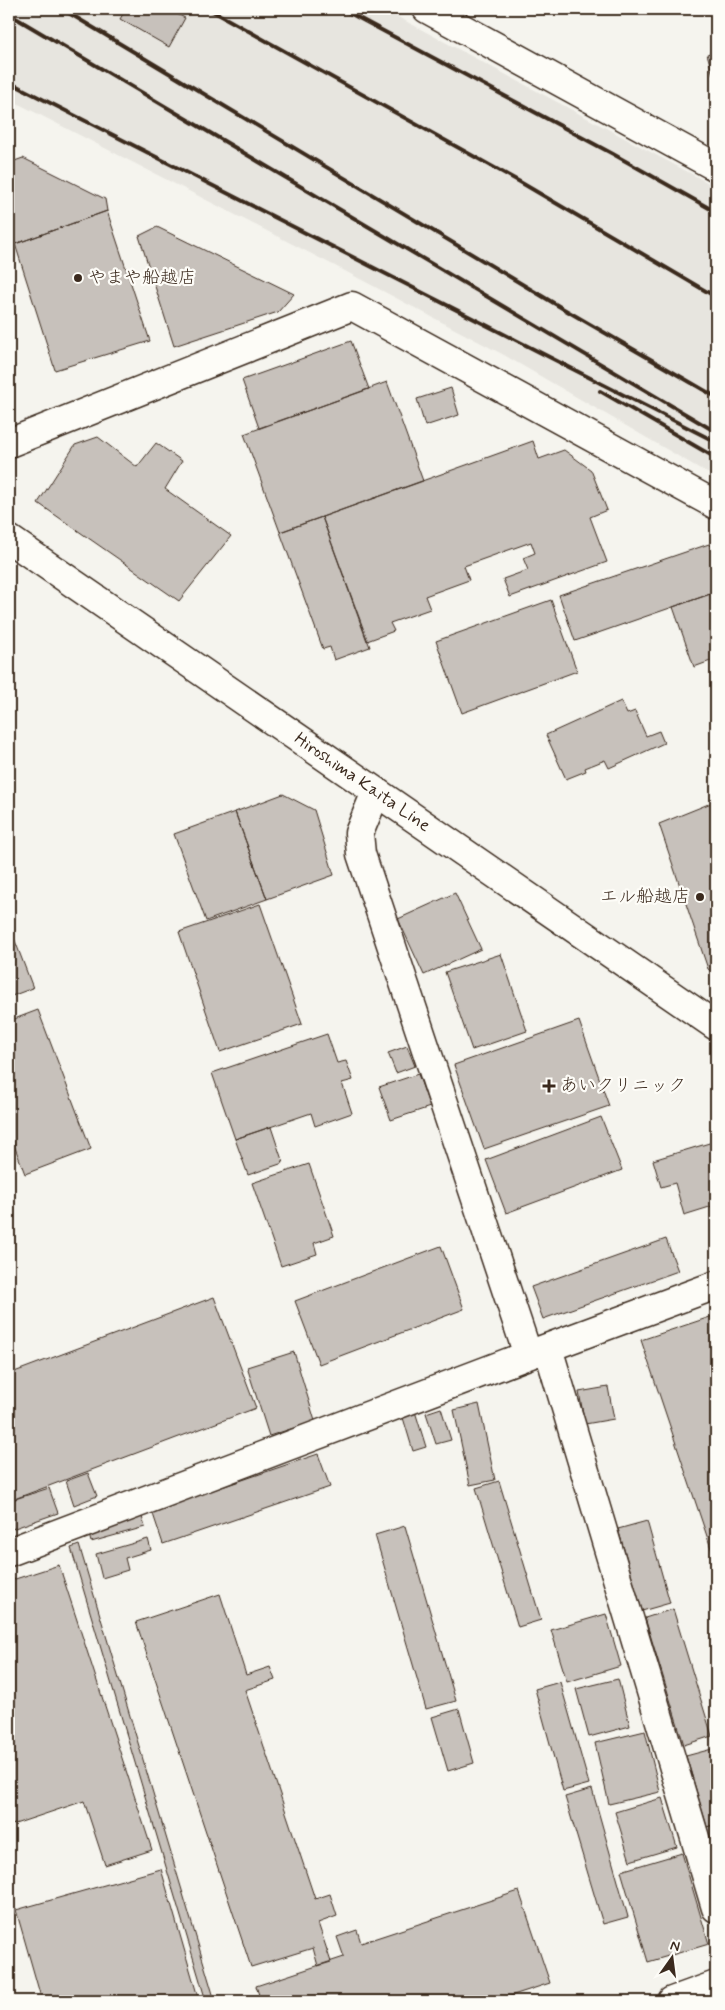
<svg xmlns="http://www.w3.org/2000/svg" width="725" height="2010" viewBox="0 0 725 2010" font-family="Mynerve,'Klee One',sans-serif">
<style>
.built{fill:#e7e5df}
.building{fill:#c7c1bb;stroke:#3b2a1e}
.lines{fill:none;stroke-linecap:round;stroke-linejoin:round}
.minor-casing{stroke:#3b2a1e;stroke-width:31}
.secondary-casing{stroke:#3b2a1e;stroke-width:31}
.minor{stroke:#fdfcf7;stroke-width:28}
.secondary{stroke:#fdfcf7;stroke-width:28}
.rail{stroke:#3b2a1e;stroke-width:4}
.poi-dot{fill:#3b2a1e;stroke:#fdfcf7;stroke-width:2}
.labels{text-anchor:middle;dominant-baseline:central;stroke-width:4.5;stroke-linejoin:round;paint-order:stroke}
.poi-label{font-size:18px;fill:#3b2a1e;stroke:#fdfcf7;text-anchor:start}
.street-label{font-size:18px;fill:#3b2a1e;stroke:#fdfcf7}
</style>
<rect width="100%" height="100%" fill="#f5f4ee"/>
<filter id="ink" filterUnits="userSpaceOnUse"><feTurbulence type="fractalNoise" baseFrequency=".02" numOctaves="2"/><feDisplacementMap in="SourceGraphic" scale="10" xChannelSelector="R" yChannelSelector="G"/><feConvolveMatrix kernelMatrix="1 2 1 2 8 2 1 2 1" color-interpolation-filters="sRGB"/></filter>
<g filter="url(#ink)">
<path class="built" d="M 9,9 L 383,9 L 716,187 L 716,478 L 504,355 L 343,270 L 9,99 Z"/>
<path class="building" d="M 126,9 L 167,9 L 185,18 L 169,47 L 120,19 Z
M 716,51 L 716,85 L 707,54 Z
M 23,158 L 105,199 L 107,211 L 15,244 L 9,224 L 9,163 Z
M 107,211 L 150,341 L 55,370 L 15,244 Z
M 157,227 L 294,294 L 278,312 L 174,346 L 139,236 Z
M 351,341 L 369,389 L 259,428 L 242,380 Z
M 387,382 L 423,481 L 280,532 L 244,434 Z
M 451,388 L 459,415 L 425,426 L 417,399 Z
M 98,437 L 137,467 L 156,443 L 182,461 L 165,489 L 231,536 L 179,601 L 38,503 L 75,445 Z
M 533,441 L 539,459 L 564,450 L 591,470 L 607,510 L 590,517 L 607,562 L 510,597 L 503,579 L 528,570 L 523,558 L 535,553 L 531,542 L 464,566 L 469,580 L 425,596 L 430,609 L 390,623 L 394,631 L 367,641 L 322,517 Z
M 322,517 L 370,647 L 334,660 L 330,647 L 323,649 L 280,532 Z
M 709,544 L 716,565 L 716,592 L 575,641 L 559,595 Z
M 716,592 L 716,659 L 694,667 L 673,607 Z
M 551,600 L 577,671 L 462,713 L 436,641 Z
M 621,701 L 627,714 L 635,711 L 646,736 L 659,731 L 664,743 L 609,768 L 605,760 L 585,768 L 586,771 L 566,779 L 546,735 Z
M 283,794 L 314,810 L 334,875 L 267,899 L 235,812 Z
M 716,801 L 716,975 L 708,969 L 659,824 Z
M 235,812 L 267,899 L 206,921 L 174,834 Z
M 455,893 L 481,949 L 424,975 L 398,919 Z
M 260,904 L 302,1024 L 220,1052 L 179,932 Z
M 9,925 L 33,988 L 9,997 Z
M 501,954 L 527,1031 L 472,1050 L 445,972 Z
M 38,1010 L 91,1149 L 25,1174 L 9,1132 L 9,1021 Z
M 579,1021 L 609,1106 L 484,1149 L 454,1065 Z
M 327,1034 L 337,1063 L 346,1061 L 353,1080 L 342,1083 L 352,1113 L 315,1126 L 311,1113 L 235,1139 L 212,1073 Z
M 407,1046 L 415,1066 L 396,1073 L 388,1053 Z
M 418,1074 L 430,1107 L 391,1120 L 379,1087 Z
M 601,1117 L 622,1170 L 506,1213 L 486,1160 Z
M 271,1127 L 283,1163 L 248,1175 L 235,1139 Z
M 716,1141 L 716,1205 L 684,1215 L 675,1183 L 661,1187 L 653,1160 Z
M 309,1164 L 334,1236 L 314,1243 L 317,1254 L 281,1266 L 252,1183 Z
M 666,1239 L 678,1271 L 543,1319 L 531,1287 Z
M 441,1246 L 464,1309 L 319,1364 L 295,1301 Z
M 214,1297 L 256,1408 L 9,1501 L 9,1374 Z
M 716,1315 L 716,1563 L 641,1340 Z
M 294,1352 L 315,1421 L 269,1436 L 247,1367 Z
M 608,1387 L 614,1419 L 585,1424 L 579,1392 Z
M 479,1404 L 495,1480 L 470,1485 L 454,1410 Z
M 414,1408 L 426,1447 L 413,1451 L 401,1411 Z
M 441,1408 L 451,1440 L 436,1444 L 426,1413 Z
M 318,1454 L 330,1487 L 163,1544 L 152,1511 Z
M 88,1473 L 97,1496 L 74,1505 L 66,1481 Z
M 499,1481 L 541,1620 L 518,1627 L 476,1488 Z
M 49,1488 L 58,1513 L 9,1530 L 9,1501 Z
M 142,1517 L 145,1527 L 91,1542 L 88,1531 Z
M 647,1521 L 670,1603 L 642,1611 L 618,1529 Z
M 405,1526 L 456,1701 L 426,1709 L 375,1535 Z
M 148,1539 L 151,1550 L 125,1558 L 128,1570 L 102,1578 L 96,1554 Z
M 79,1545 L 215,2001 L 206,2001 L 71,1548 Z
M 59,1565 L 152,1850 L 105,1865 L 84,1801 L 9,1826 L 9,1581 Z
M 220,1594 L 246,1675 L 270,1667 L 275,1680 L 245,1690 L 315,1899 L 330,1894 L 337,1916 L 318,1923 L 331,1962 L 318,1966 L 313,1948 L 251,1967 L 136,1622 Z
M 673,1609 L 712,1736 L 684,1745 L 645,1618 Z
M 606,1614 L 621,1666 L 567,1682 L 551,1630 Z
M 618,1679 L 630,1726 L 589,1737 L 576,1689 Z
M 560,1682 L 589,1784 L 563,1791 L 535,1689 Z
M 459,1709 L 474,1763 L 448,1771 L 432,1717 Z
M 645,1731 L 660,1792 L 609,1804 L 595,1743 Z
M 712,1749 L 716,1766 L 716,1824 L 707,1827 L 686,1756 Z
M 592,1789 L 628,1917 L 603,1924 L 565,1797 Z
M 662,1798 L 677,1847 L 630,1861 L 615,1812 Z
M 716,1824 L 716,1859 L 707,1827 Z
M 682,1853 L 709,1944 L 648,1962 L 621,1871 Z
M 161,1869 L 199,2001 L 42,2001 L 16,1910 Z
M 519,1891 L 550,1983 L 495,2001 L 261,2001 L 256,1986 L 344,1957 L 337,1937 L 357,1930 L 361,1943 Z"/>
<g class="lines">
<defs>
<path id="minor" d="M 427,9 L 716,167
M 9,443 L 352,306 L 716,505
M 376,792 L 359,833 L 361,854 L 528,1355
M 548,1348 L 716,1908
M 9,1552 L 528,1355 L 716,1285
M 672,2001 L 716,1985"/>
<g id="secondary">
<path id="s1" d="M 9,539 L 716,1026"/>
</g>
</defs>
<use href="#minor" class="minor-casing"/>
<use href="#secondary" class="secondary-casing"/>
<use href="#minor" class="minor"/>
<use href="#secondary" class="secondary"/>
<path class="rail" d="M 62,9 L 562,308 L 716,397
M 209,9 L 520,182 L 716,297
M 342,9 L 613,154 L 716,212
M 9,14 L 716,432
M 9,82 L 716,442
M 600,391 L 716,458"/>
</g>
</g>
<g class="poi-dot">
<circle cx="78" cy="278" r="5"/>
<circle cx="700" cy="897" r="5"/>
<path d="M546.5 1078.5h5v5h5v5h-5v5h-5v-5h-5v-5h5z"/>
</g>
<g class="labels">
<g class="poi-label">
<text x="88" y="278">やまや船越店</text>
<text x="690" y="897" text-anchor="end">エル船越店</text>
<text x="560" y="1086">あいクリニック</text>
</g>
<g class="street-label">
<text stroke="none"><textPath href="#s1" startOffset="429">Hiroshima Kaita Line</textPath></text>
</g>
</g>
<rect width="725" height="2010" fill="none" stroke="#fdfcf7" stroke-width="30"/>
<rect x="15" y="15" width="695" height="1980" fill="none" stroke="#3b2a1e" stroke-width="2" filter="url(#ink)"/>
<g transform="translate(672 1958) rotate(14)" stroke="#fdfcf7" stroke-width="4" paint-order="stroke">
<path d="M0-4L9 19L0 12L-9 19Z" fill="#3b2a1e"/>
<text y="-8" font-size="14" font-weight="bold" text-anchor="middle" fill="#3b2a1e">N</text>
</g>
</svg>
